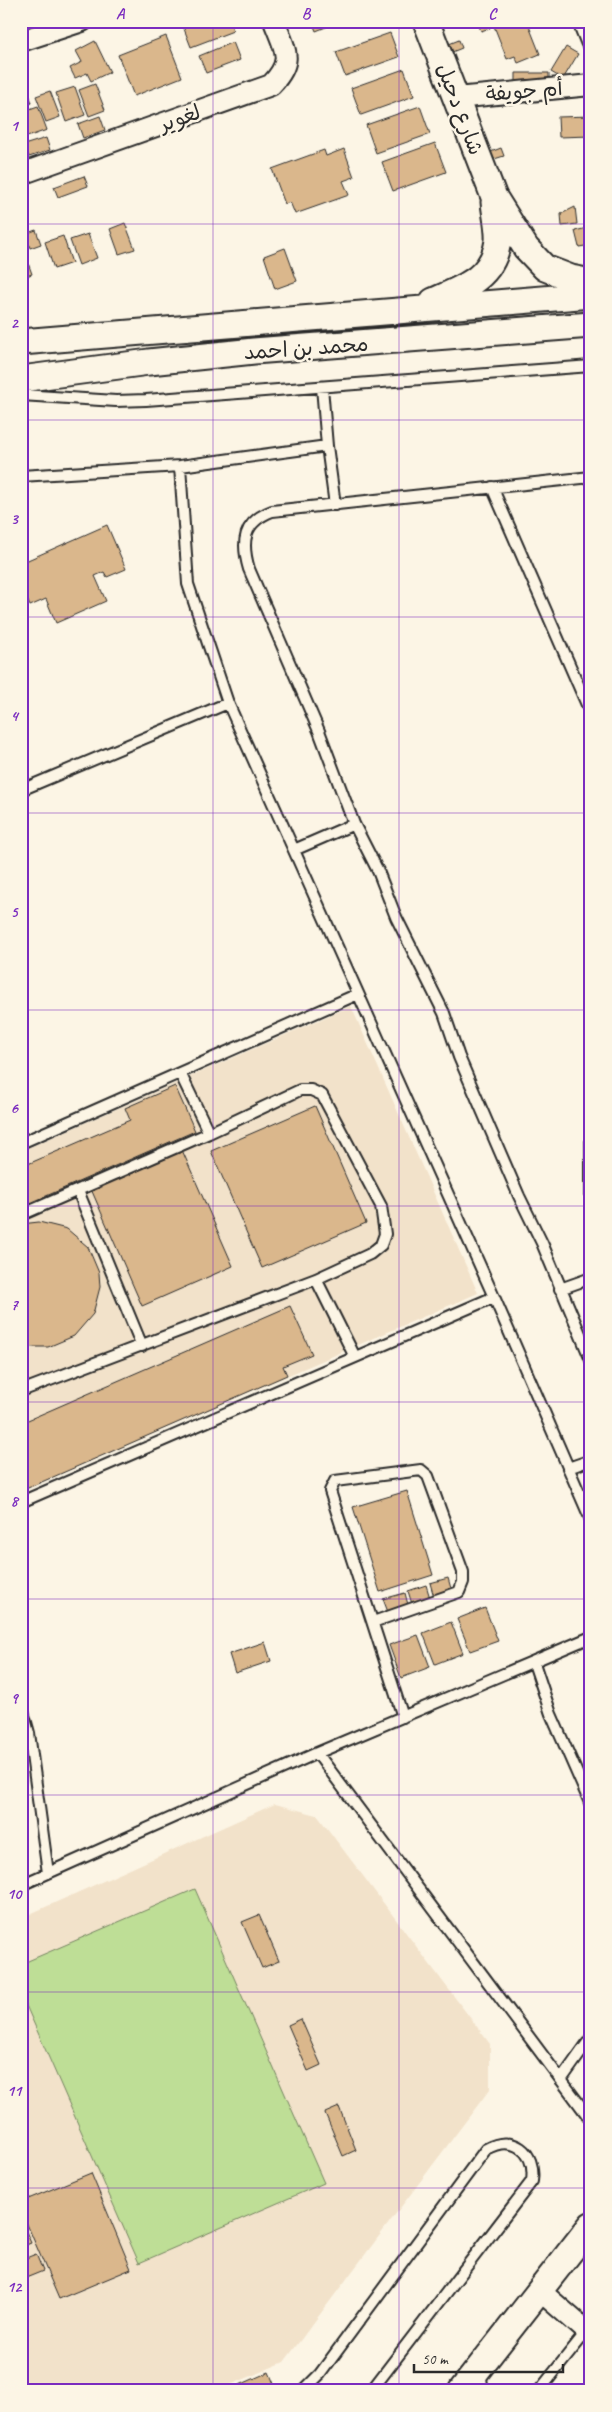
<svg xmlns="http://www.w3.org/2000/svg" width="612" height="2412" viewBox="0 0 612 2412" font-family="Caveat,'Playpen Sans Arabic',sans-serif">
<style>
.built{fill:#f2e2ca}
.green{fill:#bede96;stroke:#748460}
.building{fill:#dab78c;stroke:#2b2b2b}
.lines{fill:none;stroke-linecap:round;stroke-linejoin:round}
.service-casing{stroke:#2b2b2b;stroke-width:14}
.minor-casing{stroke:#2b2b2b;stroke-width:24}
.tertiary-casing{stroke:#2b2b2b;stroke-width:29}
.service{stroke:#fcf5e5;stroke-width:10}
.minor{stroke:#fcf5e5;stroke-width:20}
.tertiary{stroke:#fcf5e5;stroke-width:25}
.grid{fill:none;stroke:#7b2cbf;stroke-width:1;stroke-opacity:0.55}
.labels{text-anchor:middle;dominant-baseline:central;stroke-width:5;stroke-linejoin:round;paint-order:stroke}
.street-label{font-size:21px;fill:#2b2b2b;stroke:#fcf5e5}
.neatline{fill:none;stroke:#7b2cbf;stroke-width:2}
.grid-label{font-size:16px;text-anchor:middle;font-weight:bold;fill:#7b2cbf}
</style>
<rect width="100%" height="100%" fill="#fcf5e5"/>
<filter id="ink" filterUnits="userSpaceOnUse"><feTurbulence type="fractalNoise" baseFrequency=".02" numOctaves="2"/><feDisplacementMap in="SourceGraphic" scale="10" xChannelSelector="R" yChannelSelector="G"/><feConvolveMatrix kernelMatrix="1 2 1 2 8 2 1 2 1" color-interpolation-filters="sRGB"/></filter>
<g filter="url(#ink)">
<path class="built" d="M 351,1006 L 478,1293 L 21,1491 L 21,1151 Z
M 275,1804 L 317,1815 L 490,2044 L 490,2089 L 284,2362 L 216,2391 L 21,2391 L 21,1918 Z"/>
<path class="green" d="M 195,1889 L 324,2183 L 139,2263 L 21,1994 L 21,1964 Z"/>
<path class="building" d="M 181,21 L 230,21 L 233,31 L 191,47 Z
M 312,21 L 341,21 L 316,31 Z
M 477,21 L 487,21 L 490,28 L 481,31 Z
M 492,21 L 527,21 L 540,54 L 518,63 L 515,56 L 507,59 Z
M 390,33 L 399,57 L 345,76 L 336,52 Z
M 166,36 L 182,77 L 134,96 L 118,55 Z
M 459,40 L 462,48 L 452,52 L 449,44 Z
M 95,41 L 110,72 L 91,81 L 87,73 L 75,78 L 70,68 L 82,62 L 76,51 Z
M 233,42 L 240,60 L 206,73 L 199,56 Z
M 566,47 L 578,54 L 563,79 L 551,72 Z
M 404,69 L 414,96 L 361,115 L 351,88 Z
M 516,73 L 549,73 L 549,83 L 516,83 Z
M 25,82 L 32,103 L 21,107 L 21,84 Z
M 95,84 L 105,110 L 89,116 L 79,90 Z
M 75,87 L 85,115 L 66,122 L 56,93 Z
M 50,91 L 60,117 L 46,122 L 36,96 Z
M 38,106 L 47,130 L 27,137 L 21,121 L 21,112 Z
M 420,106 L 430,134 L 376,153 L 366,125 Z
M 100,116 L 105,130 L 83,138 L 78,124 Z
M 591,116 L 591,136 L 559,137 L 558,117 Z
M 46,138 L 50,150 L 29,157 L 24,145 Z
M 435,143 L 446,172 L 393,191 L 382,162 Z
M 501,148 L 504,156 L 491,160 L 488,153 Z
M 344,149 L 354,177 L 343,181 L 349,195 L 295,214 L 290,202 L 285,204 L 272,169 L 324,150 L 326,156 Z
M 23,151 L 26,160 L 21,162 L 21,152 Z
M 84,176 L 88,186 L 58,197 L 54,187 Z
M 575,207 L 577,224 L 562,226 L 561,214 Z
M 125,223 L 135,249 L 119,254 L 110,229 Z
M 587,228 L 591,245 L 579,247 L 575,231 Z
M 36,230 L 41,244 L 30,248 L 25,234 Z
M 88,234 L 97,258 L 79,265 L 70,240 Z
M 63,236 L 72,263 L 54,269 L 45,242 Z
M 285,248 L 297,281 L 275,289 L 264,256 Z
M 23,249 L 32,274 L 21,278 L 21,250 Z
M 107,525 L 126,569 L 107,577 L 104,572 L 95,576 L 106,601 L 56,623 L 46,599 L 30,606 L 21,585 L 21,563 Z
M 175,1086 L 195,1131 L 21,1207 L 21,1167 L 130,1120 L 125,1108 Z
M 315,1106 L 366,1223 L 262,1268 L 211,1151 Z
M 182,1150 L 233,1266 L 142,1306 L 91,1189 Z
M 39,1222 L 67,1229 L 88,1247 L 99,1273 L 100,1287 L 93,1314 L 74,1336 L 48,1347 L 34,1347 L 21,1346 L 21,1224 Z
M 290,1306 L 312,1354 L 283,1366 L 287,1375 L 21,1491 L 21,1423 Z
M 407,1491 L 433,1575 L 380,1592 L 353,1507 Z
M 448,1578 L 452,1592 L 434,1597 L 430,1583 Z
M 426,1585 L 430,1598 L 412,1604 L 408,1591 Z
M 405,1593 L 408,1605 L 388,1612 L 383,1599 Z
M 485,1608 L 498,1641 L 470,1651 L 457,1619 Z
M 451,1622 L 463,1653 L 435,1664 L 423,1633 Z
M 418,1635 L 430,1667 L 401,1678 L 389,1645 Z
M 265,1642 L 271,1661 L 235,1673 L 229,1654 Z
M 259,1915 L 279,1961 L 262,1968 L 242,1922 Z
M 301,2019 L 321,2065 L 308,2071 L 288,2025 Z
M 339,2107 L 356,2150 L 343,2156 L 325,2113 Z
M 91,2173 L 131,2269 L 59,2299 L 21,2210 L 21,2202 Z
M 21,2220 L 31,2243 L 21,2247 Z
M 36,2254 L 43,2271 L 21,2280 L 21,2260 Z
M 269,2372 L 277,2391 L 226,2391 Z"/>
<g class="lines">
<defs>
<path id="service" d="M 21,395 L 116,401 L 146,400 L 591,366
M 327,446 L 335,505
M 180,466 L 188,584 L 228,703
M 21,476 L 180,466 L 327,446 L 322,387
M 591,477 L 272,511 C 243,522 241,542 249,569 L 319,731 L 354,824 L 378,871 L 396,917 L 444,1013 L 459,1057 L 519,1196 L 542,1243 L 591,1360
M 492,487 L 591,714
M 21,790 L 228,703 L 494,1297 L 21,1502
M 294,850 L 354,824
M 180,1073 L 209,1133
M 591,1096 L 591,1201
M 21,1143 L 358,994
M 78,1191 L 142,1346
M 21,1215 L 209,1133 L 300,1090 L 311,1090 L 322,1095 L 381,1206 L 385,1234 L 381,1245 L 370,1254 L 316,1279 L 21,1391
M 316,1279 L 355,1357
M 560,1289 L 591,1278
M 494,1297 L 591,1520
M 568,1468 L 591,1460
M 373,1622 L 459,1592 L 463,1582 L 463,1572 L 428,1476 L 421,1470 L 335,1481 L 330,1491 L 403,1717
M 534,1663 L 551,1714 L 591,1805
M 21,1704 L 29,1733 L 48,1873 L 21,1885
M 317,1753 L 591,2120
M 48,1873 L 317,1753 L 591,1637
M 561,2080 L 591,2038
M 480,2372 L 483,2391
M 303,2391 L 320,2374 L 486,2149 C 513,2134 536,2151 532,2181 L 371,2391
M 539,2391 L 587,2331
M 589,2391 L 591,2389"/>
<path id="minor" d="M 583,21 L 591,41
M 21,41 L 82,21
M 456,98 L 591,85
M 21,174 L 271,85 C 295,60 285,50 274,21
M 539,2290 L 591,2335"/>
<path id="tertiary" d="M 426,21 L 494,197 L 526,248 L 545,268 L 571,278 L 591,282
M 433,301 C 463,288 493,278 498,241 C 499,229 495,214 494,202
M 21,342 L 591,295
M 21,379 L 149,362 L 254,351 L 591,325
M 461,2391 L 591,2225"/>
</defs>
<use href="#service" class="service-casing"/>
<use href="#minor" class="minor-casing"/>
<use href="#tertiary" class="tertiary-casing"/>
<use href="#service" class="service"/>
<use href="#minor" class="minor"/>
<use href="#tertiary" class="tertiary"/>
</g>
</g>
<path class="grid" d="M 213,21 L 213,2391M 399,21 L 399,2391M 21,224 L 591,224M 21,420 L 591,420M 21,617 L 591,617M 21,813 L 591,813M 21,1010 L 591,1010M 21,1206 L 591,1206M 21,1402 L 591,1402M 21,1599 L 591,1599M 21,1795 L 591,1795M 21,1992 L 591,1992M 21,2188 L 591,2188"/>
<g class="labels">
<g class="street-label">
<text transform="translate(524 91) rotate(-5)">أم جويفة</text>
<text transform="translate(460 109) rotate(69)">شارع دحيل</text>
<text transform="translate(180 118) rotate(-20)">لغوير</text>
<text transform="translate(306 348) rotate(-4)">محمد بن احمد</text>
</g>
</g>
<rect width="612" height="2412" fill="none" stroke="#fcf5e5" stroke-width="55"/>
<path d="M414 2364v8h149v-8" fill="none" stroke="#2b2b2b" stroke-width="2.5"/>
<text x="422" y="2364" font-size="15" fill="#2b2b2b" stroke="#fcf5e5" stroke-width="4" paint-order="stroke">50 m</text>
<rect x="28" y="28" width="556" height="2356" class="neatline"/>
<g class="grid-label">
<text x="120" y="19">A</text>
<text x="306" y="19">B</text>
<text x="492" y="19">C</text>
<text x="14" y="131">1</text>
<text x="14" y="328">2</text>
<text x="14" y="524">3</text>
<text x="14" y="721">4</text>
<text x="14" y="917">5</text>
<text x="14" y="1113">6</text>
<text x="14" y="1310">7</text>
<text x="14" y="1506">8</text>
<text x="14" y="1703">9</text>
<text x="14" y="1899">10</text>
<text x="14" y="2096">11</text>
<text x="14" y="2292">12</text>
</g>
</svg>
